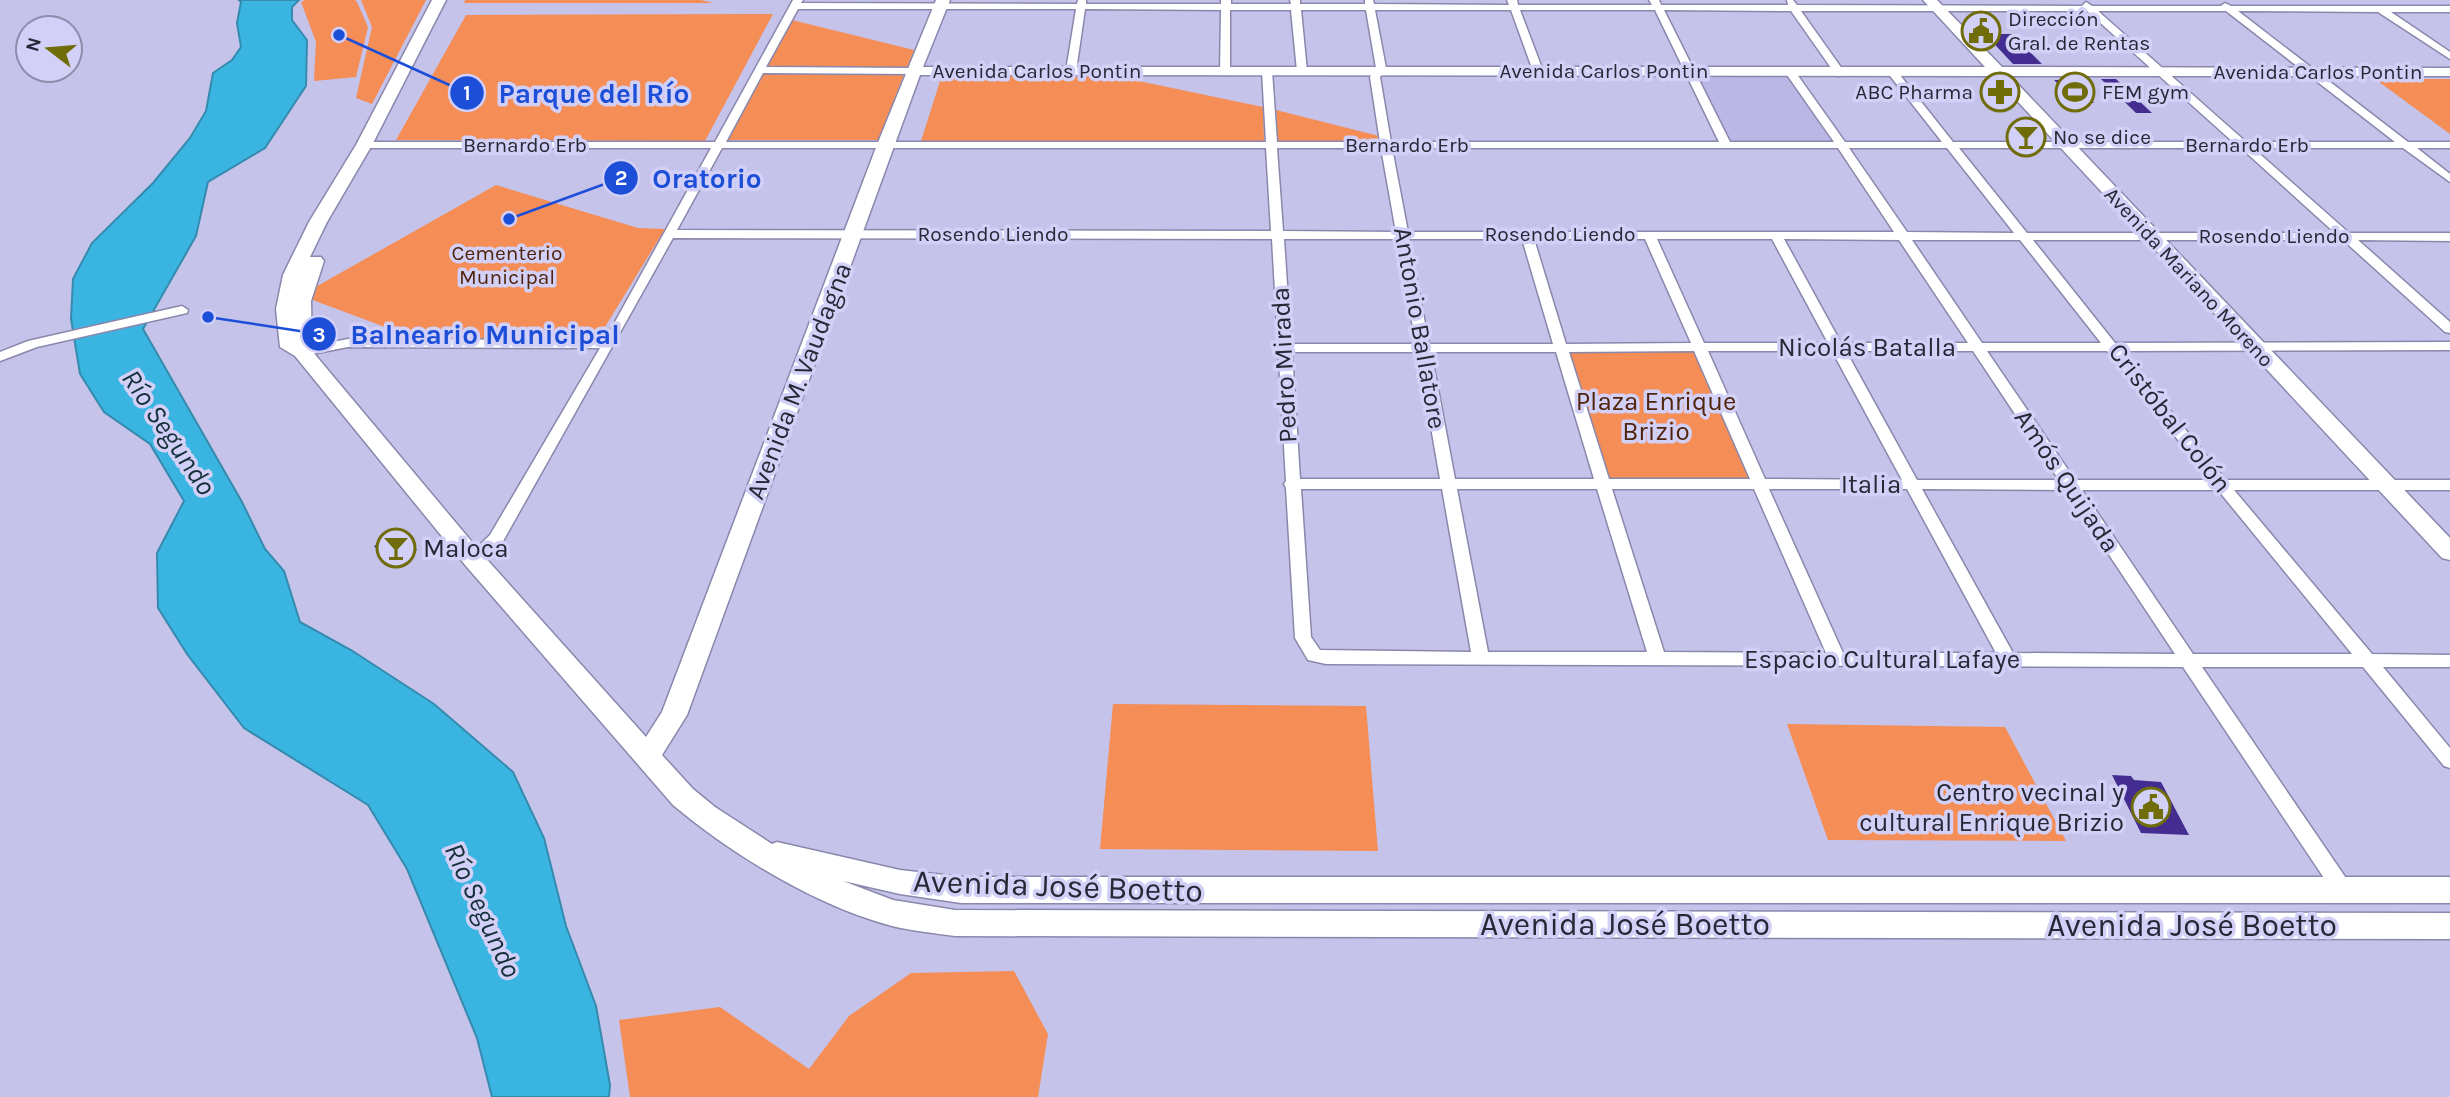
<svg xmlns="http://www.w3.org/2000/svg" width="2450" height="1097" viewBox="0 0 2450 1097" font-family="Karla,sans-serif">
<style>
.built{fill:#bab7e5}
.green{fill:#f58d56}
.water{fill:#3ab5e2;stroke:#358aae;stroke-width:2}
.building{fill:#442d90}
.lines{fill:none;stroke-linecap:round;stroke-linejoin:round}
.street-casing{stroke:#8987ac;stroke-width:3}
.secondary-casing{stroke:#8987ac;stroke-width:3}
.street{fill:#fff;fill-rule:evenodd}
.secondary{fill:#fff;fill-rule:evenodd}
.labels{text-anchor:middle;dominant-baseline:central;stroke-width:7;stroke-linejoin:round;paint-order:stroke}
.far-poi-label{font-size:21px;fill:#282736;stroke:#d2d0f7;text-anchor:start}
.far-street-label{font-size:21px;fill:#282736;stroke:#d2d0f7}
.far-park-label{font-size:21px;fill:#4f240b;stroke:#d2d0f7}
.street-label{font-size:26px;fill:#282736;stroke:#d2d0f7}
.park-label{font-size:26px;fill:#4f240b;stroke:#d2d0f7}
.poi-label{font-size:26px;fill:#282736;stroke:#d2d0f7;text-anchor:start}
.water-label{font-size:28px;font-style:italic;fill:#17313c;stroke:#d2d0f7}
.near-street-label{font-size:32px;fill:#282736;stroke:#d2d0f7}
.leader{fill:none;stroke:#1d4ed8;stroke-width:2.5}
.callout-dot{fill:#1d4ed8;stroke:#d2d0f7;stroke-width:2.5}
.mark-label{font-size:21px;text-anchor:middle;font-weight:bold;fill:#fff}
.callout-label{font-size:28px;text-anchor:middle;font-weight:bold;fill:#1d4ed8;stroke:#d2d0f7;stroke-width:7;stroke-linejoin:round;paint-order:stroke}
</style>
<rect width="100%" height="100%" fill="#c5c3ea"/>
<path class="built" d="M 1694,75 L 1789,75 L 1836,142 L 1730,142 Z"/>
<path class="green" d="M 305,0 L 355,0 L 357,2 L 368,27 L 356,77 L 314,81 L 316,42 L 301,2 Z
M 361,0 L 426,0 L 372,104 L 356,98 L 372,27 Z
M 465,0 L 701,0 L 713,3 L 464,3 Z
M 773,14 L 705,141 L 396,140 L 466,15 Z
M 788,19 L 914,50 L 878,140 L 726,140 Z
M 942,75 L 1110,75 L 1263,107 L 1264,142 L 921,141 Z
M 2375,79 L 2450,79 L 2450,134 Z
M 1276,110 L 1379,136 L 1381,142 L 1278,142 Z
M 496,185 L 638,228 L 665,229 L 597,340 L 417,339 L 310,299 L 312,289 Z
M 1699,349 L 1756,481 L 1604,481 L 1564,350 Z
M 1113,704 L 1366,706 L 1378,851 L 1100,849 Z
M 1787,724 L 2005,727 L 2066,841 L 1828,840 Z
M 1014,971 L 1048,1034 L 1038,1097 L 630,1097 L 619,1020 L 720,1007 L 809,1069 L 849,1016 L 911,973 Z"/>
<path class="water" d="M 239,0 L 299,0 L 292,7 L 292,20 L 307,40 L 306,86 L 265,148 L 208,182 L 196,236 L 143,329 L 242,502 L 265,549 L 284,571 L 300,622 L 351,650 L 434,704 L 513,772 L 544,838 L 566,926 L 596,1006 L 610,1085 L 609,1097 L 492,1097 L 477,1038 L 407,869 L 368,805 L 244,728 L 187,654 L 158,608 L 157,553 L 184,501 L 150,444 L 104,412 L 80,374 L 71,319 L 73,279 L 92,243 L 153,183 L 190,138 L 206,111 L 213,73 L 232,60 L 241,47 L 237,23 L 241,2 Z"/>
<path class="building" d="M 1985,34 L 2012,34 L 2042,64 L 2013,64 Z
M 2101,79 L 2116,79 L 2152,113 L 2136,113 Z
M 2054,80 L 2072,80 L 2094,103 L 2077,103 Z
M 400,533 L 417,550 L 391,564 L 374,546 Z
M 2112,775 L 2131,776 L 2134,780 L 2161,782 L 2189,835 L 2141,833 Z"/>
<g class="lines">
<defs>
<path id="street" d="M 793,0 L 803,0 L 801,3 L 1077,4 L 1078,0 L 1086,0 L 1086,4 L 1221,4 L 1221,0 L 1231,0 L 1231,4 L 1291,4 L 1290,0 L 1300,0 L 1300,4 L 1365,4 L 1365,0 L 1373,0 L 1374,4 L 1509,5 L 1507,0 L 1517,0 L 1518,5 L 1652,5 L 1649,0 L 1659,0 L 1661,5 L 1788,5 L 1787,0 L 1793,0 L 1797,5 L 2082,6 L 2086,2 L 2092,6 L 2221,6 L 2225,3 L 2231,6 L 2450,6 L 2450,12 L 2391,12 L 2450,52 L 2450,59 L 2378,12 L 2238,11 L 2408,142 L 2450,142 L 2450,148 L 2417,148 L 2450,174 L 2450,182 L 2403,148 L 2253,148 L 2349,233 L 2450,233 L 2450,241 L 2358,240 L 2450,322 L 2450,333 L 2445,332 L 2343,240 L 2033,240 L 2115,343 L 2450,342 L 2450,350 L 2122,351 L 2226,480 L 2450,480 L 2450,490 L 2234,490 L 2372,654 L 2450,655 L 2450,667 L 2383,667 L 2450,748 L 2450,768 L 2444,766 L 2363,667 L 2202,667 L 2350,884 L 2353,890 L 2350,896 L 2343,899 L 2336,896 L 2183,667 L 1326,664 L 1308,660 L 1295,638 L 1286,488 L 1284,484 L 1286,481 L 1272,239 L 673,238 L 502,543 L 480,564 L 468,564 L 466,560 L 468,556 L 490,535 L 600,348 L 348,347 L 302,356 L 295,352 L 302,348 L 348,339 L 605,340 L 711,148 L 364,148 L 359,145 L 364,142 L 715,142 ZM 798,9 L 1076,9 L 1066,71 L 1071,74 L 1076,71 L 1085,9 L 1221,10 L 1220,72 L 1225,75 L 1230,72 L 1230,10 L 1291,10 L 1297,71 L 1302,74 L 1307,71 L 1301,10 L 1366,10 L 1376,68 L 1370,77 L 1380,142 L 1277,142 L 1272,71 L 1267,68 L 1262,71 L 1266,142 L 726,142 L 763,73 L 914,74 L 919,71 L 914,68 L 766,67 ZM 1375,10 L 1511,10 L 1533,71 L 1538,74 L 1543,71 L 1520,10 L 1655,10 L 1719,142 L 1391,142 L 1380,77 L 1386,68 ZM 1664,10 L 1791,11 L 1836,75 L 1840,76 L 1845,73 L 1801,11 L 2087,11 L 2233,142 L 1953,142 L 1896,70 L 1892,69 L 1887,72 L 1942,142 L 1845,142 L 1794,70 L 1790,69 L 1785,72 L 1834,142 L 1730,142 ZM 2098,11 L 2226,11 L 2395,142 L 2246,142 ZM 722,148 L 1266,148 L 1271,231 L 677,230 ZM 1277,148 L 1381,148 L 1396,232 L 1283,231 ZM 1392,148 L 1838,148 L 1894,232 L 1408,232 ZM 1849,148 L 1947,148 L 2014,233 L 1907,232 ZM 1959,148 L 2241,148 L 2335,233 L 2027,233 ZM 1284,239 L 1397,239 L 1416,344 L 1291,344 ZM 1409,239 L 1522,239 L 1553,344 L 1429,344 ZM 1534,239 L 1645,239 L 1691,343 L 1566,344 ZM 1657,239 L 1772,239 L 1828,343 L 1704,343 ZM 1784,239 L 1899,240 L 1968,343 L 1841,343 ZM 1912,240 L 2020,240 L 2101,343 L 1982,343 ZM 1694,351 L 1750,479 L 1609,479 L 1569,352 ZM 1708,351 L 1832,351 L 1902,480 L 1765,479 ZM 1846,351 L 1973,351 L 2059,480 L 1917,480 ZM 1987,351 L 2107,351 L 2210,480 L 2075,480 ZM 1292,352 L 1418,352 L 1440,479 L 1300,479 ZM 1431,352 L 1556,352 L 1594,479 L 1455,479 ZM 1301,489 L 1442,489 L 1471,652 L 1320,650 L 1311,637 ZM 1457,489 L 1597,489 L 1647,652 L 1488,652 ZM 1612,489 L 1754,489 L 1826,653 L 1664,652 ZM 1769,489 L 1907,489 L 1996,653 L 1843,653 ZM 1922,489 L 2066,490 L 2175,654 L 2013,653 ZM 2082,490 L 2218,490 L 2352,654 L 2193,654 Z
M 182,306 L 188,310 L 187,313 L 37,347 L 0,361 L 0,352 L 28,341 Z"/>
<path id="secondary" d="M 432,0 L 446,0 L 372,145 L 327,222 L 310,257 L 321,257 L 324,261 L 311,301 L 312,351 L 482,554 L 646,737 L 662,712 L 877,145 L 936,0 L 950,0 L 923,67 L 1985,67 L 1923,0 L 1937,0 L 2002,67 L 2450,68 L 2450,76 L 2010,76 L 2450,538 L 2450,560 L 2442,558 L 1994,76 L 920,75 L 687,715 L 662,755 L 693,789 L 715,807 L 772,844 L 777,842 L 900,870 L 961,877 L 2450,877 L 2450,903 L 961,903 L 900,894 L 843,881 L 893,900 L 955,910 L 2450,913 L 2450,939 L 955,936 C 934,933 912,931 892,926 C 816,906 733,855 673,805 L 466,566 L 295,356 L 280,347 L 276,309 L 283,275 L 309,222 L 356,145 Z"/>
</defs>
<use href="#street" class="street-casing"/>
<use href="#secondary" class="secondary-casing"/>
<use href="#street" class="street"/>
<use href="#secondary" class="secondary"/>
</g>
<defs>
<symbol id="civic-ring" viewBox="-11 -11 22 22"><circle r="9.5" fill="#d2d0f7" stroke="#6f6c09" stroke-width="1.5"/><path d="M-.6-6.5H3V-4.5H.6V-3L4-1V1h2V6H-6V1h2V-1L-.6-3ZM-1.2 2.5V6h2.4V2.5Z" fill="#6f6c09"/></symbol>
<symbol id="pharmacy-ring" viewBox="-11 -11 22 22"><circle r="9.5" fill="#d2d0f7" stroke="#6f6c09" stroke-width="1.5"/><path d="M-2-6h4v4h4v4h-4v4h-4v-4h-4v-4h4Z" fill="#6f6c09"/></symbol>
<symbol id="stadium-ring" viewBox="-11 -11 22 22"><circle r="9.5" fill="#d2d0f7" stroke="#6f6c09" stroke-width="1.5"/><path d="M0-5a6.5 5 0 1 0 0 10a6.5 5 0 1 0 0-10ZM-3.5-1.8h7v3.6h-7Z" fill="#6f6c09"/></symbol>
<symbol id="bar-ring" viewBox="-11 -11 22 22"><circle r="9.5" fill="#d2d0f7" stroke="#6f6c09" stroke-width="1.5"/><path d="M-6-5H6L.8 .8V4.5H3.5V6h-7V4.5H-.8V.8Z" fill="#6f6c09"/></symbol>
</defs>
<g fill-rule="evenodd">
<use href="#civic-ring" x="1959" y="9" width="44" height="44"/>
<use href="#pharmacy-ring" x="1978" y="70" width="44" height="44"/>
<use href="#stadium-ring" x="2053" y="70" width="44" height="44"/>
<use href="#bar-ring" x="2004" y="115" width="44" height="44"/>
<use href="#bar-ring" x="374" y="526" width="44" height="44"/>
<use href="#civic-ring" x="2129" y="785" width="44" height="44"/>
</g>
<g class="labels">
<g class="far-poi-label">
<text x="2008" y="19">Dirección<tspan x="2008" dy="24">Gral. de Rentas</tspan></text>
<text x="1973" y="92" text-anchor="end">ABC Pharma</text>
<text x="2102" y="92">FEM gym</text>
<text x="2053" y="137">No se dice</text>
</g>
<g class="far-street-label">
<text x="1037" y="71">Avenida Carlos Pontin</text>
<text x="1604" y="71">Avenida Carlos Pontin</text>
<text x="2318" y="72">Avenida Carlos Pontin</text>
<text x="525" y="145">Bernardo Erb</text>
<text x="1407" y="145">Bernardo Erb</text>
<text x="2247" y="145">Bernardo Erb</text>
<text x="993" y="234">Rosendo Liendo</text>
<text x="1560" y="234">Rosendo Liendo</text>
<text x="2274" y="236">Rosendo Liendo</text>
<text transform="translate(2189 277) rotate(47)">Avenida Mariano Moreno</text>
</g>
<g class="far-park-label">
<text x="507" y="253">Cementerio<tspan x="507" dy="24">Municipal</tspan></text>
</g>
<g class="street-label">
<text transform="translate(1420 328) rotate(80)">Antonio Ballatore</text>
<text x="1867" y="347">Nicolás Batalla</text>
<text transform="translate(1284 365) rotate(-93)">Pedro Mirada</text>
<text transform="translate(799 381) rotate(-69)">Avenida M. Vaudagna</text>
<text transform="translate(2170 418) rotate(52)">Cristóbal Colón</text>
<text transform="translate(2067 481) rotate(56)">Amós Quijada</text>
<text x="1871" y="484">Italia</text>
<text x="1882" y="659">Espacio Cultural Lafaye</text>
</g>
<g class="park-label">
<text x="1656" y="401">Plaza Enrique<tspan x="1656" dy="30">Brizio</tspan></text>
</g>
<g class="poi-label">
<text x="423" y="548">Maloca</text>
<text x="2124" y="792" text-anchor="end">Centro vecinal y<tspan x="2124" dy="30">cultural Enrique Brizio</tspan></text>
</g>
<g class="water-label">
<text transform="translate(169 432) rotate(56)">Río Segundo</text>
<text transform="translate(483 910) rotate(65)">Río Segundo</text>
</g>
<g class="near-street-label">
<text transform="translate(1058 886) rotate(2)">Avenida José Boetto</text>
<text x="1625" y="924">Avenida José Boetto</text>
<text x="2192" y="925">Avenida José Boetto</text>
</g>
</g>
<path class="leader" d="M339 35L467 93M509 219L621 178M208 317L319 334"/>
<g class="callout-dot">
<circle cx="339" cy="35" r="7"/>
<circle cx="509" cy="219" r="7"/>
<circle cx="208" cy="317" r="7"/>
<circle cx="467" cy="93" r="18"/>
<circle cx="621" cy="178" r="18"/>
<circle cx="319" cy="334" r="18"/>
</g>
<g class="mark-label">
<text x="467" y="100">1</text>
<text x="621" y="185">2</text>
<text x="319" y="342">3</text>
</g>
<g class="callout-label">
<text x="594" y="103">Parque del Río</text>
<text x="707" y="188">Oratorio</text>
<text x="485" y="344">Balneario Municipal</text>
</g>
<g transform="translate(49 49) rotate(286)"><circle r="33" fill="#d2d0f7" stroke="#8e8caa" stroke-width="2"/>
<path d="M0-5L12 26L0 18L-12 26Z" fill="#6f6c09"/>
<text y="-10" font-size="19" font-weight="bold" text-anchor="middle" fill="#282736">N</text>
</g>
</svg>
